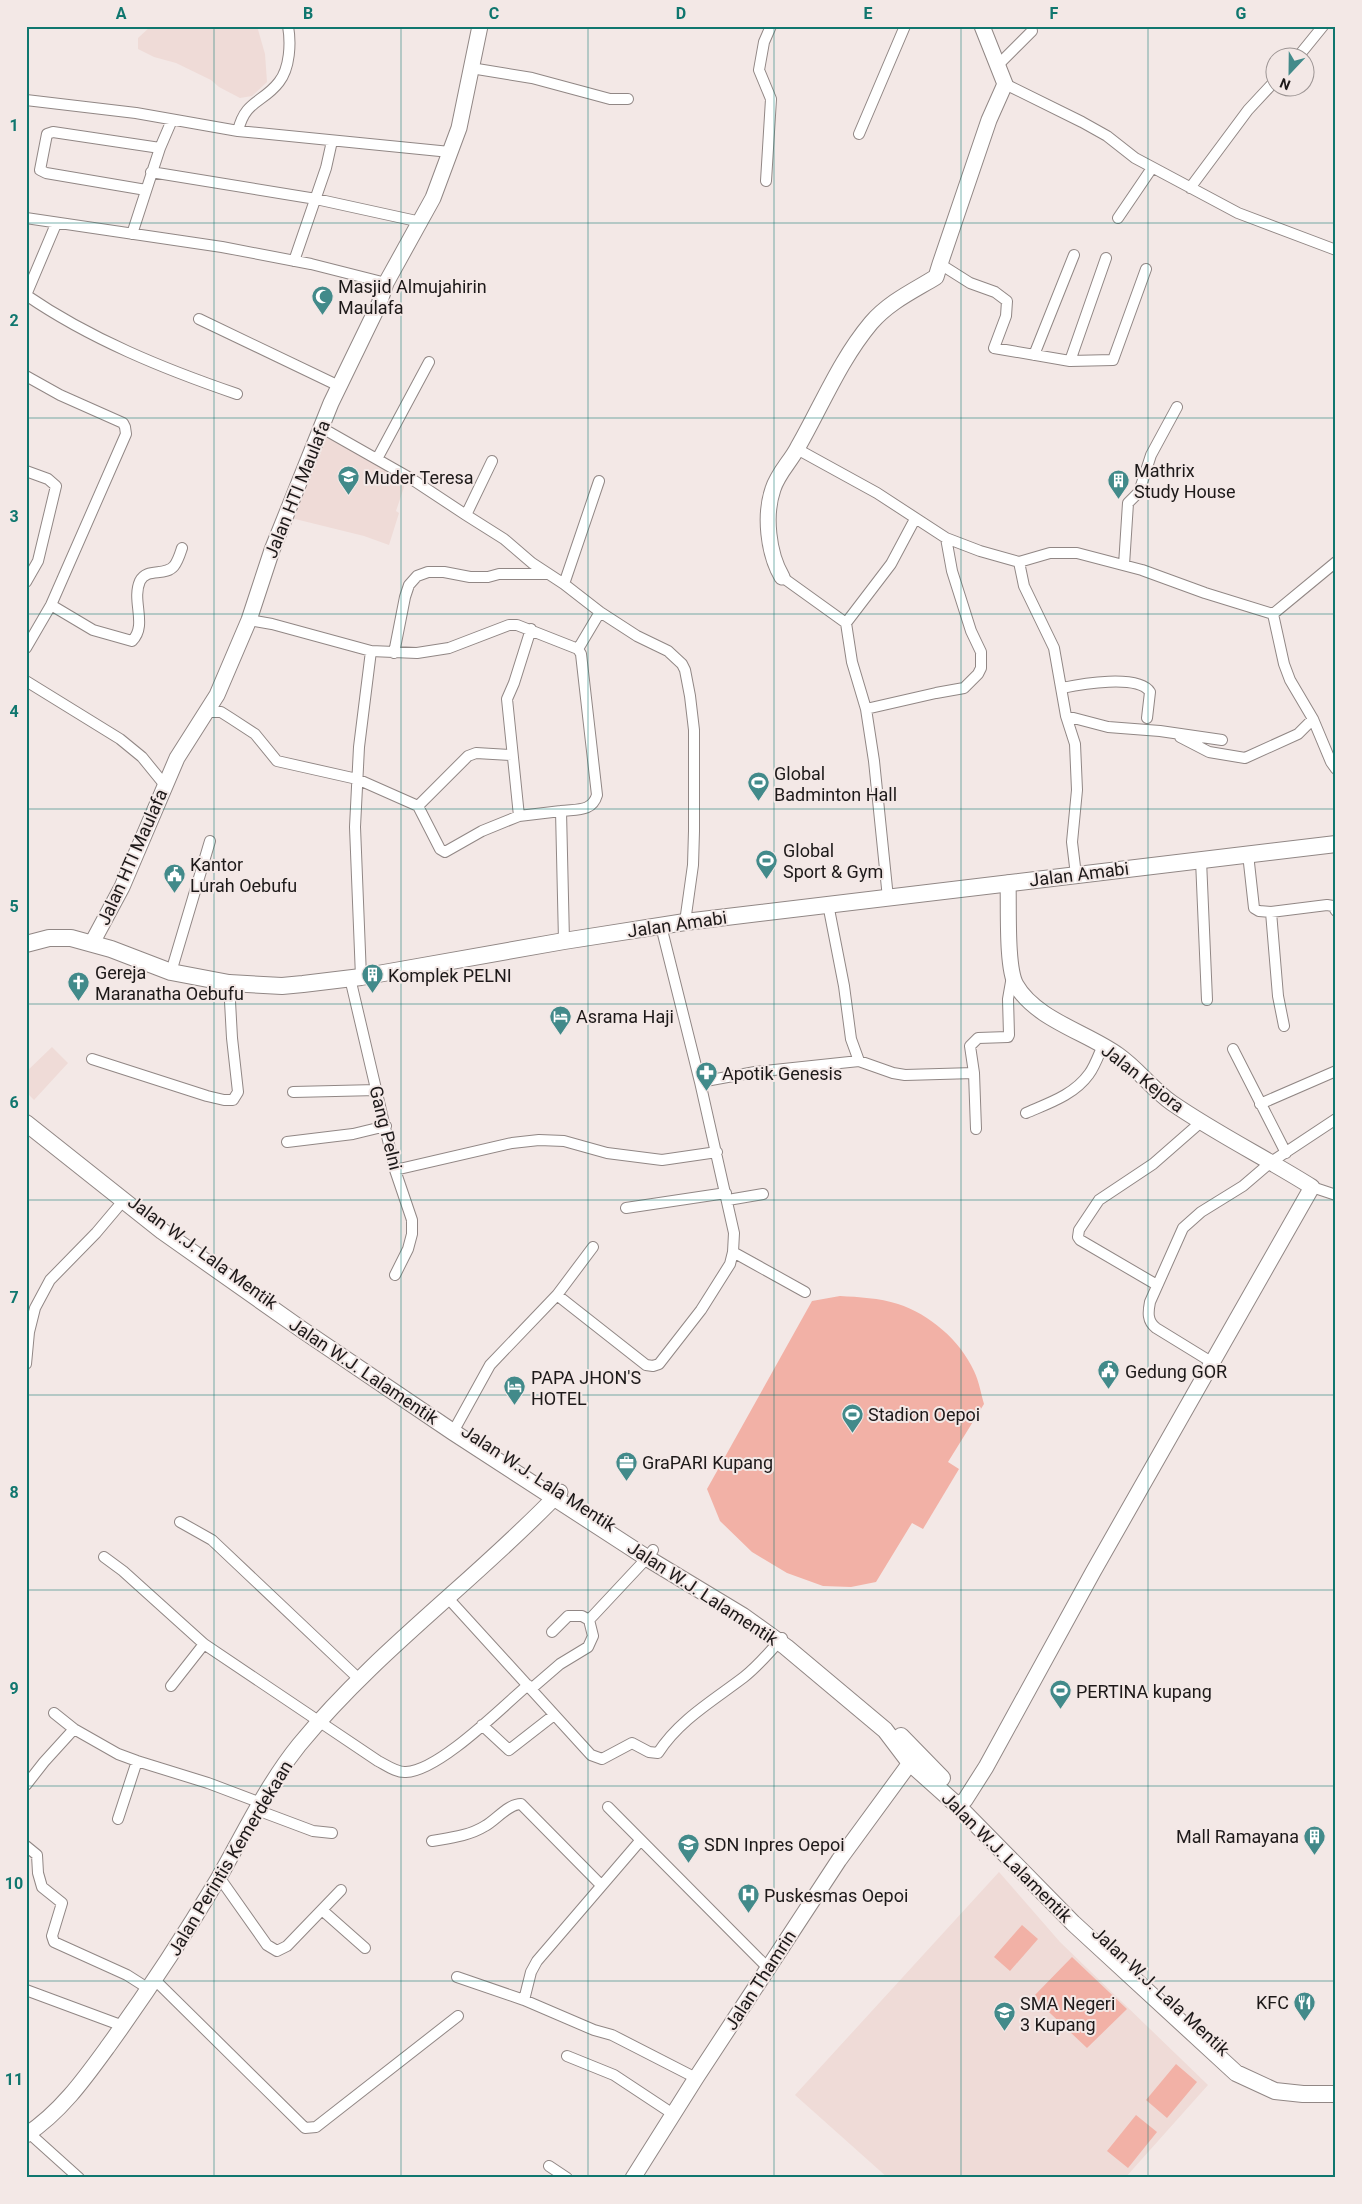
<svg xmlns="http://www.w3.org/2000/svg" width="1362" height="2204" viewBox="0 0 1362 2204" font-family="Roboto,sans-serif">
<style>
.built{fill:#efdbd7}
.green{fill:#f2b1a6}
.lines{fill:none;stroke-linecap:round;stroke-linejoin:round}
.street-casing{stroke:#918785;stroke-width:12}
.secondary-casing{stroke:#918785;stroke-width:17}
.primary-casing{stroke:#918785;stroke-width:18}
.street{stroke:#fff;stroke-width:10}
.secondary{stroke:#fff;stroke-width:15}
.primary{stroke:#fff;stroke-width:16}
.grid{fill:none;stroke:#0f766e;stroke-width:1;stroke-opacity:0.55}
.labels{text-anchor:middle;dominant-baseline:central;stroke-width:4;stroke-linejoin:round;paint-order:stroke}
.poi-label{font-size:18px;fill:#1d1919;stroke:#f3e8e6;text-anchor:start}
.street-label{font-size:18px;fill:#1d1919;stroke:#f3e8e6}
.neatline{fill:none;stroke:#0f766e;stroke-width:2}
.grid-label{font-size:16px;text-anchor:middle;font-weight:bold;fill:#0f766e}
</style>
<rect width="100%" height="100%" fill="#f3e8e6"/>
<path class="built" d="M 151,26 L 257,26 L 265,54 L 267,82 L 252,96 L 240,98 L 219,87 L 211,80 L 176,63 L 154,57 L 138,49 L 138,38 Z
M 320,437 L 337,440 L 406,481 L 396,511 L 399,513 L 389,545 L 364,536 L 287,517 Z
M 52,1047 L 68,1063 L 34,1100 L 26,1092 L 26,1072 Z
M 999,1872 L 1060,1942 L 1208,2085 L 1125,2178 L 888,2178 L 795,2095 Z"/>
<path class="green" d="M 840,1296 C 859,1297 879,1298 898,1304 C 929,1314 960,1340 974,1371 C 979,1381 981,1394 984,1404 L 948,1462 L 959,1469 L 923,1529 L 912,1523 L 876,1582 L 851,1587 L 823,1586 L 787,1573 L 752,1552 L 720,1521 L 707,1489 L 812,1301 Z
M 1022,1925 L 1038,1939 L 1010,1971 L 994,1957 Z
M 1072,1957 L 1127,2009 L 1087,2048 L 1033,1997 Z
M 1176,2064 L 1197,2082 L 1167,2118 L 1146,2100 Z
M 1136,2115 L 1157,2132 L 1128,2168 L 1107,2151 Z"/>
<g class="lines">
<defs>
<path id="street" d="M 1297,58 L 1323,26
M 999,64 L 1032,31
M 471,68 L 532,78 L 610,99 L 628,99
M 1005,84 L 1082,122 L 1107,136 L 1135,158 L 1238,213 L 1336,250
M 26,100 L 136,113 L 238,131 L 450,152
M 238,131 C 245,100 263,103 279,82 C 290,68 291,43 288,26
M 859,134 L 905,26
M 151,172 L 316,199 L 421,222
M 766,181 L 771,99 L 759,70 L 764,42 L 771,26
M 1190,188 L 1248,110 L 1274,82
M 146,190 L 46,173 L 40,170 L 47,134 L 53,132 L 160,148
M 26,218 L 222,247 L 311,264 L 386,283
M 1118,218 L 1152,168
M 132,234 L 160,148 L 172,120
M 294,261 L 326,168 L 332,141
M 940,264 L 970,283 L 995,292 L 1007,301 L 1006,316 L 994,348 L 1070,361 L 1113,360 L 1146,269
M 26,295 C 90,339 164,369 237,394
M 26,295 L 56,224
M 199,319 L 339,386
M 1034,355 L 1074,255
M 1070,361 L 1106,258
M 26,376 L 60,395 L 123,423 L 125,427 L 126,434 L 51,605 L 26,648
M 322,428 L 410,478 L 466,515 L 504,539 L 532,563 L 564,584 L 600,612 L 637,636 L 668,651 L 682,664 L 685,670 L 690,696 L 694,730 L 694,831 L 693,865 L 685,922
M 797,449 L 877,493 L 946,538 L 980,551 L 1019,562 L 1050,553 L 1077,553 L 1142,570 L 1205,593 L 1273,614 L 1284,664 L 1290,680 L 1313,719 L 1331,762 L 1336,769
M 377,459 L 429,362
M 26,471 L 48,479 L 56,486 L 38,561 L 26,582
M 466,515 L 492,461
M 1019,562 L 1024,586 L 1054,648 L 1066,716 L 1075,744 L 1077,790 L 1072,842 L 1076,875
M 1124,565 L 1128,503 L 1139,492 L 1151,455 L 1177,407
M 782,577 L 846,623 L 891,564 L 915,519
M 564,584 L 599,481
M 51,605 L 93,630 L 132,641 C 148,625 131,601 140,581 C 147,567 165,577 174,566 C 178,561 180,554 182,548
M 1273,614 L 1336,562
M 249,620 L 272,624 L 371,651 L 417,653 L 449,648 L 509,625 L 517,625 L 578,649 L 581,654 L 597,795 C 592,812 577,809 561,811 L 564,941
M 846,623 L 852,662 L 866,709 L 874,761 L 888,898
M 578,649 L 600,612
M 394,653 L 405,597 L 409,585 L 417,576 L 428,572 L 444,572 L 470,577 L 488,577 L 499,574 L 547,574
M 26,681 L 120,739 L 142,757 L 164,784
M 1062,688 C 1081,684 1138,674 1150,692 L 1147,718
M 866,709 L 936,693 L 964,688 L 978,674 L 981,668 L 981,652 L 971,631 L 952,571 L 946,538
M 206,712 L 221,712 L 232,719 L 255,734 L 277,761 L 357,779 L 418,806 L 440,849 L 445,852 L 482,831 L 519,816 L 561,811
M 1066,716 L 1108,727 L 1160,731 L 1222,740
M 1180,737 L 1209,752 L 1245,758 L 1298,734 L 1313,719
M 418,806 L 468,756 L 476,753 L 512,755
M 519,816 L 507,699 L 514,683 L 531,629
M 1248,854 L 1254,908 L 1259,911 L 1271,912 L 1278,996 L 1284,1026
M 1201,860 L 1207,1000
M 828,904 L 844,986 L 851,1039 L 859,1061
M 1271,912 L 1327,905 L 1333,906 L 1336,911
M 661,926 L 700,1082
M 171,972 L 210,841
M 361,977 L 355,827 L 359,747 L 371,651
M 350,978 L 395,1170 L 412,1220 L 412,1234 L 408,1249 L 395,1275
M 1233,1049 L 1286,1153
M 92,1059 L 207,1096 L 224,1100 L 233,1100 L 238,1092 L 232,1038 L 229,983
M 293,1092 L 377,1090
M 1260,1104 L 1336,1071
M 1026,1113 C 1049,1103 1074,1095 1089,1074 C 1095,1066 1099,1054 1103,1045
M 976,1129 L 974,1073 L 970,1046 L 978,1038 L 1008,1037 L 1009,1035 L 1008,999 L 1012,976
M 287,1142 L 353,1134 L 386,1126
M 395,1170 L 512,1143 L 539,1140 L 564,1141 L 607,1153 L 662,1160 L 717,1152
M 1312,1187 L 1336,1195
M 728,1200 L 763,1194
M 626,1208 L 726,1193
M 733,1252 L 805,1292
M 1157,1285 L 1080,1240 L 1078,1237 L 1079,1230 L 1099,1200 L 1153,1164 L 1201,1122
M 557,1295 L 646,1365 L 653,1366 L 659,1364 L 701,1310 L 730,1264 L 733,1252 L 734,1233 L 700,1082 L 755,1072 L 859,1061 L 893,1073 L 905,1075 L 974,1073
M 1213,1363 L 1156,1328 C 1147,1321 1148,1312 1150,1302 L 1183,1228 L 1201,1212 L 1243,1186 L 1271,1162 L 1336,1119
M 26,1364 L 29,1332 L 35,1308 L 50,1280 L 96,1233 L 123,1201
M 453,1432 L 490,1365 L 557,1295 L 593,1247
M 180,1522 L 212,1540 L 359,1679
M 104,1557 L 123,1571 L 204,1644 L 378,1761 C 386,1765 397,1773 406,1772 C 439,1771 502,1707 528,1685
M 447,1597 L 591,1755 L 602,1759 L 632,1743 L 649,1752 L 658,1753 C 679,1720 714,1700 744,1677 C 758,1666 770,1652 782,1638
M 552,1632 L 568,1616 L 582,1616 L 589,1620 L 647,1558 L 653,1550
M 171,1686 L 204,1644
M 531,1689 L 560,1664 L 588,1647 L 593,1636 L 589,1620
M 54,1713 L 74,1729 L 118,1754 L 137,1761 L 208,1783 L 261,1803
M 482,1725 L 509,1750 L 554,1715
M 26,1785 L 44,1762 L 74,1729
M 608,1807 L 768,1968
M 257,1810 L 313,1831 L 332,1833
M 118,1819 L 137,1761
M 432,1841 C 449,1838 469,1836 485,1826 C 496,1820 508,1804 521,1804 L 601,1885
M 26,1846 L 37,1855 L 38,1873 L 42,1887 L 62,1903 L 52,1936 L 54,1942 L 127,1975 L 149,1989
M 219,1877 L 267,1945 L 277,1951 L 287,1946 L 341,1890
M 322,1910 L 365,1948
M 457,1977 L 524,2000 L 594,2030 L 612,2035 L 696,2078
M 155,1980 L 305,2128 L 316,2127 L 458,2016
M 26,1990 L 123,2026
M 524,2000 L 531,1972 L 537,1961 L 640,1841
M 567,2056 L 614,2075 L 673,2114
M 29,2133 L 79,2178
M 549,2166 L 567,2178"/>
<path id="secondary" d="M 782,577 C 768,553 764,515 773,489 C 778,473 791,461 798,447 C 822,405 840,360 871,323 C 889,302 913,291 936,277 L 940,264 L 989,120 L 1005,84 L 982,26
M 92,943 L 122,887 L 177,758 L 217,695 L 249,620 L 272,550 L 331,403 L 379,304 L 386,283 L 433,198 L 459,128 L 480,26
M 957,1805 L 965,1800 L 986,1767 L 1093,1572 L 1312,1187 C 1266,1158 1217,1134 1172,1103 C 1152,1089 1138,1069 1118,1055 C 1088,1033 1035,1019 1016,985 C 1006,967 1009,906 1008,883
M 26,2135 C 61,2112 85,2078 109,2045 C 148,1991 184,1936 218,1879 C 244,1834 266,1786 299,1745 C 376,1651 476,1580 560,1492
M 633,2178 L 696,2078 L 839,1860 L 910,1763"/>
<path id="primary" d="M 26,944 L 49,938 L 71,938 L 111,949 L 171,972 L 229,983 L 282,986 L 303,984 L 361,977 L 564,941 L 685,922 L 1336,844
M 26,1123 L 162,1231 L 301,1329 L 453,1432 L 647,1558 L 743,1616 L 786,1647 L 885,1730 L 910,1763 L 957,1805 L 1073,1923 L 1236,2073 L 1275,2091 L 1303,2094 L 1336,2094
M 901,1736 L 942,1778"/>
</defs>
<use href="#street" class="street-casing"/>
<use href="#secondary" class="secondary-casing"/>
<use href="#primary" class="primary-casing"/>
<use href="#street" class="street"/>
<use href="#secondary" class="secondary"/>
<use href="#primary" class="primary"/>
</g>
<path class="grid" d="M 214,26 L 214,2178M 401,26 L 401,2178M 588,26 L 588,2178M 774,26 L 774,2178M 961,26 L 961,2178M 1148,26 L 1148,2178M 26,223 L 1336,223M 26,418 L 1336,418M 26,614 L 1336,614M 26,809 L 1336,809M 26,1004 L 1336,1004M 26,1200 L 1336,1200M 26,1395 L 1336,1395M 26,1590 L 1336,1590M 26,1786 L 1336,1786M 26,1981 L 1336,1981"/>
<defs>
<symbol id="mosque-pin" viewBox="-11 -11 22 30"><path d="M0 17L-7.5 6A9.5 9.5 0 1 1 7.5 6Z" fill="#428a8a" stroke="#f3e8e6"/><path d="M3.5-4.9A6 6 0 1 0 3.5 4.9A5 5 0 1 1 3.5-4.9Z" fill="#fff"/></symbol>
<symbol id="school-pin" viewBox="-11 -11 22 30"><path d="M0 17L-7.5 6A9.5 9.5 0 1 1 7.5 6Z" fill="#428a8a" stroke="#f3e8e6"/><path d="M0-5L7-2L0 1L-7-2ZM-4 1L0 2.5L4 1V4Q0 6-4 4Z" fill="#fff"/></symbol>
<symbol id="building-pin" viewBox="-11 -11 22 30"><path d="M0 17L-7.5 6A9.5 9.5 0 1 1 7.5 6Z" fill="#428a8a" stroke="#f3e8e6"/><path d="M-4-6H4V6H1V3H-1V6H-4ZM-2.5-4.3h1.7v1.8h-1.7ZM.8-4.3h1.7v1.8H.8ZM-2.5-1h1.7V.8h-1.7ZM.8-1h1.7V.8H.8Z" fill="#fff"/></symbol>
<symbol id="stadium-pin" viewBox="-11 -11 22 30"><path d="M0 17L-7.5 6A9.5 9.5 0 1 1 7.5 6Z" fill="#428a8a" stroke="#f3e8e6"/><path d="M0-5a6.5 5 0 1 0 0 10a6.5 5 0 1 0 0-10ZM-3.5-1.8h7v3.6h-7Z" fill="#fff"/></symbol>
<symbol id="civic-pin" viewBox="-11 -11 22 30"><path d="M0 17L-7.5 6A9.5 9.5 0 1 1 7.5 6Z" fill="#428a8a" stroke="#f3e8e6"/><path d="M-.6-6.5H3V-4.5H.6V-3L4-1V1h2V6H-6V1h2V-1L-.6-3ZM-1.2 2.5V6h2.4V2.5Z" fill="#fff"/></symbol>
<symbol id="church-pin" viewBox="-11 -11 22 30"><path d="M0 17L-7.5 6A9.5 9.5 0 1 1 7.5 6Z" fill="#428a8a" stroke="#f3e8e6"/><path d="M-1.2-6h2.4v3.5h3.3v2.4h-3.3V6h-2.4V-.1h-3.3v-2.4h3.3Z" fill="#fff"/></symbol>
<symbol id="hotel-pin" viewBox="-11 -11 22 30"><path d="M0 17L-7.5 6A9.5 9.5 0 1 1 7.5 6Z" fill="#428a8a" stroke="#f3e8e6"/><path d="M-6-4.5h1.5V1H6V5H4.5V3h-9V5H-6ZM-4 0a1.8 1.8 0 1 1 3.6 0ZM.5 0V-2.5h3Q6-2.5 6 0Z" fill="#fff"/></symbol>
<symbol id="pharmacy-pin" viewBox="-11 -11 22 30"><path d="M0 17L-7.5 6A9.5 9.5 0 1 1 7.5 6Z" fill="#428a8a" stroke="#f3e8e6"/><path d="M-2-6h4v4h4v4h-4v4h-4v-4h-4v-4h4Z" fill="#fff"/></symbol>
<symbol id="office-pin" viewBox="-11 -11 22 30"><path d="M0 17L-7.5 6A9.5 9.5 0 1 1 7.5 6Z" fill="#428a8a" stroke="#f3e8e6"/><path d="M-6-3h4V-5.5h4V-3h4V5H-6ZM-1-4.5V-3h2v-1.5ZM-6 0V1H6V0Z" fill="#fff"/></symbol>
<symbol id="hospital-pin" viewBox="-11 -11 22 30"><path d="M0 17L-7.5 6A9.5 9.5 0 1 1 7.5 6Z" fill="#428a8a" stroke="#f3e8e6"/><path d="M-5-5h3v3.5h4V-5h3V5h-3V1.5h-4V5h-3Z" fill="#fff"/></symbol>
<symbol id="restaurant-pin" viewBox="-11 -11 22 30"><path d="M0 17L-7.5 6A9.5 9.5 0 1 1 7.5 6Z" fill="#428a8a" stroke="#f3e8e6"/><path d="M-5-6h1v4h1v-4h1v4h1v-4h1v5L-1.5 .5V6h-2V.5L-5-1ZM5-6V6H3V1.5H1.5Q1.5-4 5-6Z" fill="#fff"/></symbol>
</defs>
<g fill-rule="evenodd">
<use href="#mosque-pin" x="310" y="284" width="25" height="34"/>
<use href="#school-pin" x="336" y="464" width="25" height="34"/>
<use href="#building-pin" x="1106" y="468" width="25" height="34"/>
<use href="#stadium-pin" x="746" y="770" width="25" height="34"/>
<use href="#stadium-pin" x="754" y="848" width="25" height="34"/>
<use href="#civic-pin" x="162" y="862" width="25" height="34"/>
<use href="#building-pin" x="360" y="962" width="25" height="34"/>
<use href="#church-pin" x="66" y="970" width="25" height="34"/>
<use href="#hotel-pin" x="548" y="1004" width="25" height="34"/>
<use href="#pharmacy-pin" x="694" y="1060" width="25" height="34"/>
<use href="#civic-pin" x="1096" y="1358" width="25" height="34"/>
<use href="#hotel-pin" x="502" y="1374" width="25" height="34"/>
<use href="#stadium-pin" x="840" y="1402" width="25" height="34"/>
<use href="#office-pin" x="614" y="1450" width="25" height="34"/>
<use href="#stadium-pin" x="1048" y="1678" width="25" height="34"/>
<use href="#building-pin" x="1302" y="1824" width="25" height="34"/>
<use href="#school-pin" x="676" y="1832" width="25" height="34"/>
<use href="#hospital-pin" x="736" y="1882" width="25" height="34"/>
<use href="#restaurant-pin" x="1292" y="1990" width="25" height="34"/>
<use href="#school-pin" x="992" y="2000" width="25" height="34"/>
</g>
<g class="labels">
<g class="poi-label">
<text x="338" y="286">Masjid Almujahirin<tspan x="338" dy="21">Maulafa</tspan></text>
<text x="1134" y="470">Mathrix<tspan x="1134" dy="21">Study House</tspan></text>
<text x="364" y="477">Muder Teresa</text>
<text x="774" y="773">Global<tspan x="774" dy="21">Badminton Hall</tspan></text>
<text x="783" y="850">Global<tspan x="783" dy="21">Sport &amp; Gym</tspan></text>
<text x="190" y="864">Kantor<tspan x="190" dy="21">Lurah Oebufu</tspan></text>
<text x="95" y="972">Gereja<tspan x="95" dy="21">Maranatha Oebufu</tspan></text>
<text x="388" y="975">Komplek PELNI</text>
<text x="576" y="1016">Asrama Haji</text>
<text x="722" y="1073">Apotik Genesis</text>
<text x="1125" y="1371">Gedung GOR</text>
<text x="531" y="1377">PAPA JHON'S<tspan x="531" dy="21">HOTEL</tspan></text>
<text x="868" y="1414">Stadion Oepoi</text>
<text x="642" y="1462">GraPARI Kupang</text>
<text x="1076" y="1691">PERTINA kupang</text>
<text x="1299" y="1836" text-anchor="end">Mall Ramayana</text>
<text x="704" y="1844">SDN Inpres Oepoi</text>
<text x="764" y="1895">Puskesmas Oepoi</text>
<text x="1289" y="2002" text-anchor="end">KFC</text>
<text x="1020" y="2003">SMA Negeri<tspan x="1020" dy="21">3 Kupang</tspan></text>
</g>
<g class="street-label">
<text transform="translate(297 489) rotate(-68)">Jalan HTI Maulafa</text>
<text transform="translate(132 857) rotate(-66)">Jalan HTI Maulafa</text>
<text transform="translate(1079 874) rotate(-7)">Jalan Amabi</text>
<text transform="translate(677 924) rotate(-8)">Jalan Amabi</text>
<text transform="translate(1143 1078) rotate(38)">Jalan Kejora</text>
<text transform="translate(386 1128) rotate(76)">Gang Pelni</text>
<text transform="translate(203 1252) rotate(36)">Jalan W.J. Lala Mentik</text>
<text transform="translate(364 1371) rotate(34)">Jalan W.J. Lalamentik</text>
<text transform="translate(539 1478) rotate(33)">Jalan W.J. Lala Mentik</text>
<text transform="translate(703 1593) rotate(33)">Jalan W.J. Lalamentik</text>
<text transform="translate(1007 1857) rotate(45)">Jalan W.J. Lalamentik</text>
<text transform="translate(230 1858) rotate(-59)">Jalan Perintis Kemerdekaan</text>
<text transform="translate(760 1980) rotate(-57)">Jalan Thamrin</text>
<text transform="translate(1161 1991) rotate(43)">Jalan W.J. Lala Mentik</text>
</g>
</g>
<rect width="1362" height="2204" fill="none" stroke="#f3e8e6" stroke-width="55"/>
<g transform="translate(1290 72) rotate(202)"><circle r="24" fill="#f3e8e6" stroke="#9d9594"/>
<path d="M0-4L9 19L0 12L-9 19Z" fill="#428a8a"/>
<text y="-8" font-size="14" font-weight="bold" text-anchor="middle" fill="#1d1919">N</text>
</g>
<rect x="28" y="28" width="1306" height="2148" class="neatline"/>
<g class="grid-label">
<text x="121" y="19">A</text>
<text x="308" y="19">B</text>
<text x="494" y="19">C</text>
<text x="681" y="19">D</text>
<text x="868" y="19">E</text>
<text x="1054" y="19">F</text>
<text x="1241" y="19">G</text>
<text x="14" y="131">1</text>
<text x="14" y="326">2</text>
<text x="14" y="522">3</text>
<text x="14" y="717">4</text>
<text x="14" y="912">5</text>
<text x="14" y="1108">6</text>
<text x="14" y="1303">7</text>
<text x="14" y="1498">8</text>
<text x="14" y="1694">9</text>
<text x="14" y="1889">10</text>
<text x="14" y="2085">11</text>
</g>
</svg>
